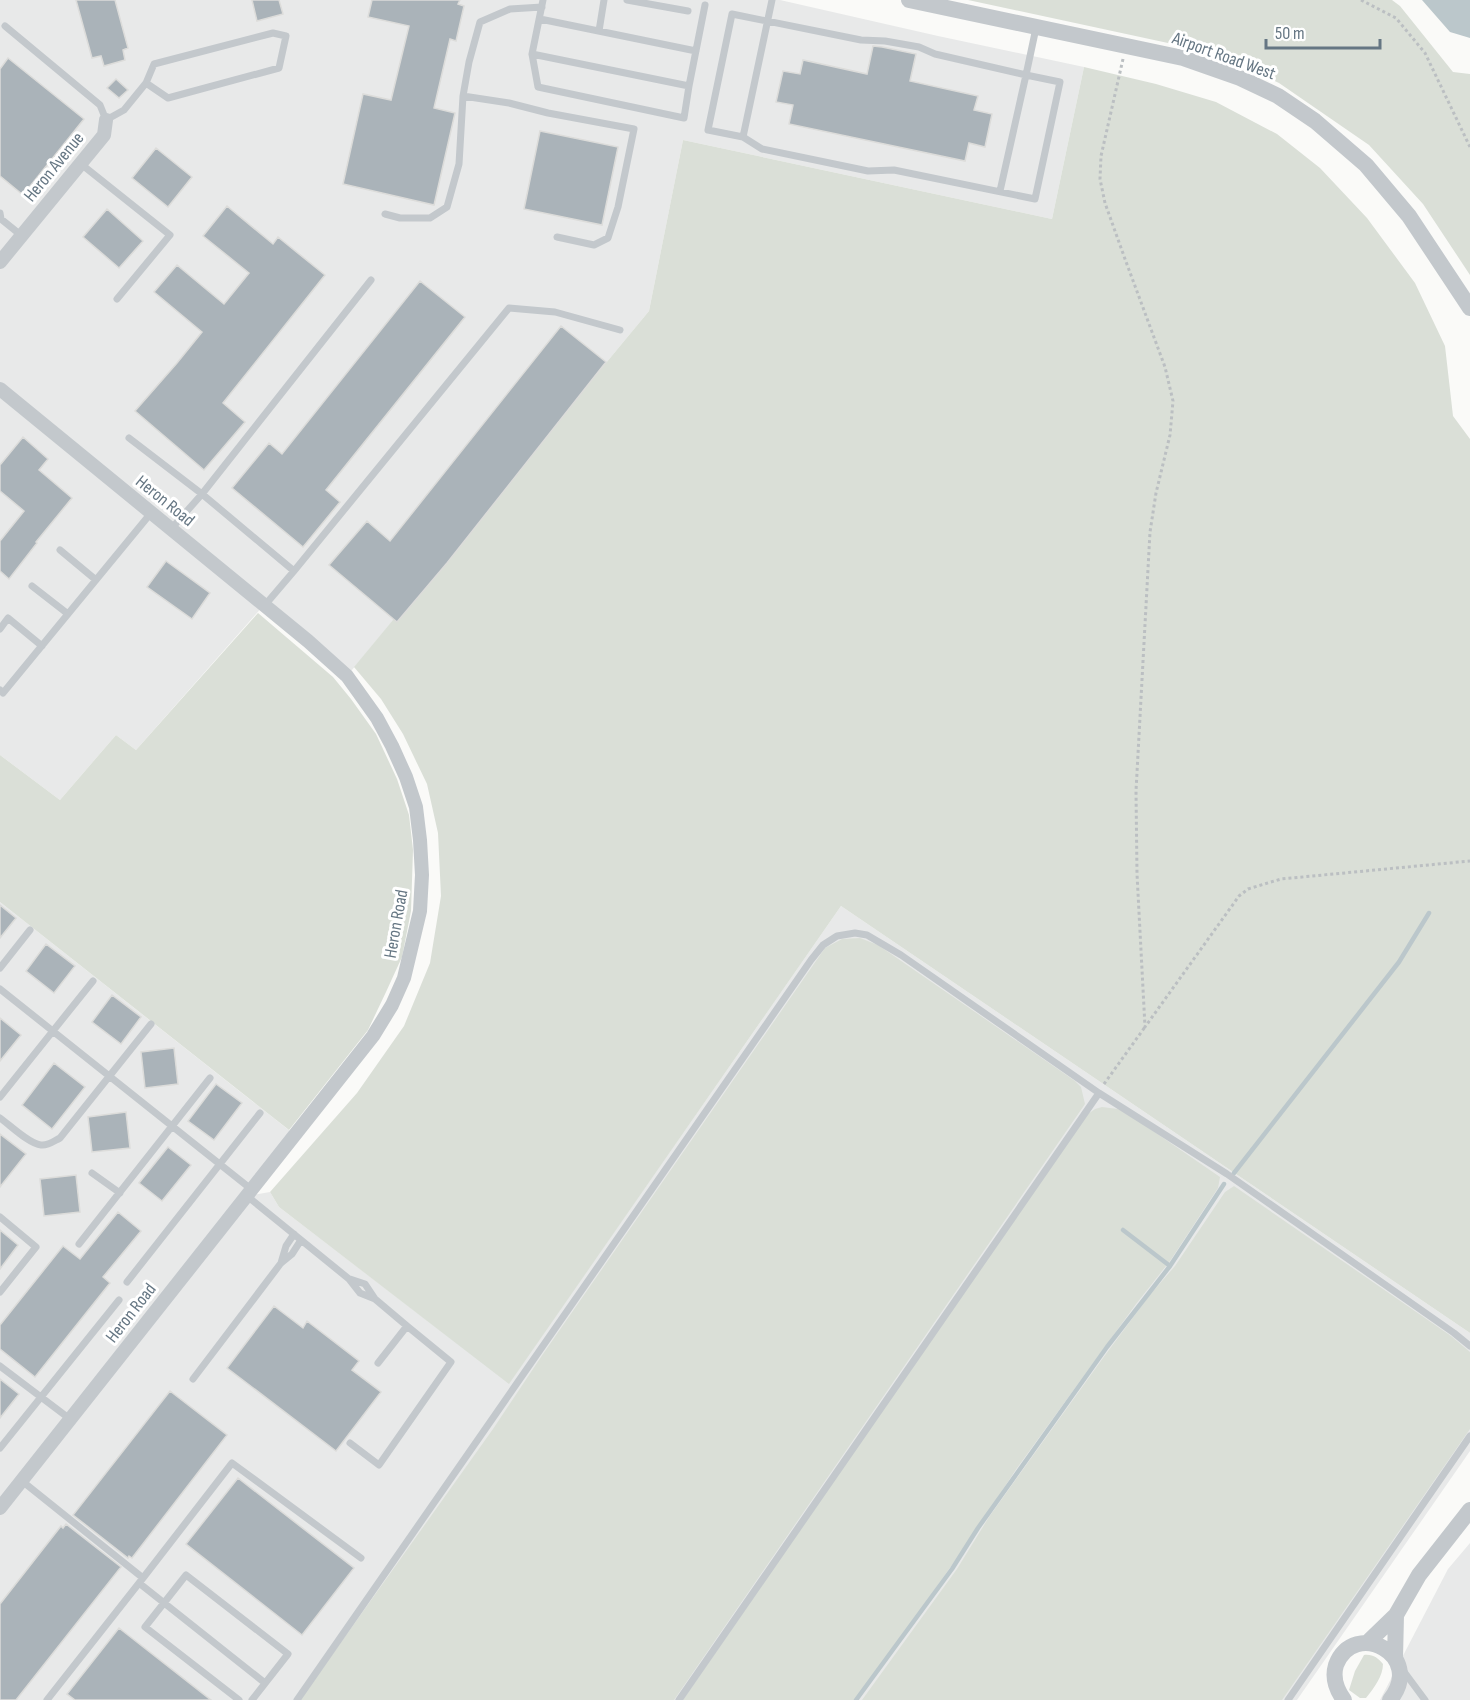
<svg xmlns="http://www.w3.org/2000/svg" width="1470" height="1700" viewBox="0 0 1470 1700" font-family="'Sofia Sans Condensed',sans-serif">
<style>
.built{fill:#e8e9e9}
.green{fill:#dadfd7}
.water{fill:#bbc7cb}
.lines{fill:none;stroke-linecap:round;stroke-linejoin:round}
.stream{stroke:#bbc7cb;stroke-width:4.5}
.building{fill:#aab3b9;stroke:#dcdcda;stroke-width:1.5}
.path{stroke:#bbbfc2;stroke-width:3;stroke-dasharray:3 3;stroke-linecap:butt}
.service{stroke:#c3c8cc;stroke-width:7}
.minor{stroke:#c3c8cc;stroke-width:14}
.tertiary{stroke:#c3c8cc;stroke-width:16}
.labels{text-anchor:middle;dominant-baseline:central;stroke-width:6;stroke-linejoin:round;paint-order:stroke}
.street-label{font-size:18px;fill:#657683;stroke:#fff}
</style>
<rect width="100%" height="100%" fill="#fafaf8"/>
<path class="built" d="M 0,0 L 780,0 L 938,36 L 1084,67 L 1052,219 L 683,140 L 649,311 L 347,676 L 264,605 L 136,750 L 116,735 L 60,800 L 0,755 Z
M 0,902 L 295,1135 L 247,1196 L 270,1192 L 279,1207 L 509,1383 L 841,906 L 1470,1333 L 1470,1451 L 1297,1700 L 0,1700 Z
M 1470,1543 L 1470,1700 L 1380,1700 L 1448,1569 Z"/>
<path class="green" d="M 968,0 L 1392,0 L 1400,6 L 1453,72 L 1470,74 L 1470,275 L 1423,204 L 1369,145 L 1279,83 L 1219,54 Z
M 1084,67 L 1156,84 L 1216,102 L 1277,134 L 1320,168 L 1367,218 L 1415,283 L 1445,346 L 1453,416 L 1470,439 L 1470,1333 L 841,906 L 509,1384 L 279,1207 L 270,1192 L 357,1093 L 404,1026 L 430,963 L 441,896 L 438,833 L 427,784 L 403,734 L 381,699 L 354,667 L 649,311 L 683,140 L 1052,219 Z
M 258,613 L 333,677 L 351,699 L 376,734 L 397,779 L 409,815 L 413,850 L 411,911 L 402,957 L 386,992 L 368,1030 L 289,1130 L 0,902 L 0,755 L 60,800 L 116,735 L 136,750 Z
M 860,938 L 878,945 L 1075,1081 L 1081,1087 L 1085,1104 L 674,1700 L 300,1700 L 493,1429 L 543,1354 L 825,948 L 842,939 Z
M 1102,1107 L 1118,1109 L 1137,1120 L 1220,1177 L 1218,1188 L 1170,1261 L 1136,1304 L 1017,1468 L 966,1545 L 885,1660 L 854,1700 L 683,1700 L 990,1253 L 1088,1114 L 1095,1109 Z
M 1234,1186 L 1451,1336 L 1470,1352 L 1470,1429 L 1282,1700 L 862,1700 L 957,1569 L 989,1517 L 1103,1358 L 1149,1296 L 1175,1266 L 1225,1192 Z
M 1364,1655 C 1373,1654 1378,1658 1383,1664 C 1383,1676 1374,1688 1366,1698 L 1360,1698 L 1349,1690 L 1355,1671 Z"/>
<path class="water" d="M 1422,0 L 1470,0 L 1470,38 L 1450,32 Z"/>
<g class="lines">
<path class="stream" d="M 1234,1173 L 1399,962 L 1429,913
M 1170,1266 L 1224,1184
M 856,1700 L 952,1569 L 978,1528 L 1107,1347 L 1170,1266 L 1123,1230"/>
</g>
<path class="building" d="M 76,0 L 115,0 L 128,48 L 123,50 L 125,60 L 104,66 L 101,56 L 92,58 Z
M 252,0 L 279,0 L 283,14 L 257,21 Z
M 372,0 L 460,0 L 458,4 L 464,6 L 456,41 L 450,39 L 434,108 L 455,113 L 434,205 L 343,184 L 363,94 L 391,100 L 409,26 L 368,17 Z
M 873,46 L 882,47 L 916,54 L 910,81 L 978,96 L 974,110 L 992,114 L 985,147 L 969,143 L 965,161 L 789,124 L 793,105 L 776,102 L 783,71 L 800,74 L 803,60 L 867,74 Z
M 8,58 L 84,119 L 23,195 L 0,176 L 0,69 Z
M 116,79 L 128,90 L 119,98 L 107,88 Z
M 540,131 L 618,147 L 602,225 L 524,209 Z
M 156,148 L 192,177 L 168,207 L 132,178 Z
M 227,206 L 273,244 L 278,237 L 325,275 L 223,403 L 245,422 L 204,470 L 135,411 L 177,363 L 202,332 L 154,292 L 177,265 L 224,304 L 249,273 L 203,236 Z
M 107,209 L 143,241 L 119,268 L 83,237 Z
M 420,281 L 465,317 L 326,490 L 340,502 L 303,547 L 232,488 L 269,443 L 282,454 Z
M 561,326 L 606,362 L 447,563 L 397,622 L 329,565 L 367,521 L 390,541 Z
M 23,437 L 48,459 L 39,470 L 72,498 L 36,542 L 37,543 L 9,579 L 0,571 L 0,541 L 24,511 L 0,491 L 0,465 Z
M 166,561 L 210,593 L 192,619 L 147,587 Z
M 0,905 L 16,918 L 0,938 Z
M 46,944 L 75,966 L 54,993 L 26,971 Z
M 112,995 L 141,1017 L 121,1044 L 92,1022 Z
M 0,1018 L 21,1035 L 0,1061 Z
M 174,1048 L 178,1084 L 145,1088 L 141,1052 Z
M 54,1063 L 85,1087 L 52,1129 L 22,1105 Z
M 216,1084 L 242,1103 L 214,1140 L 188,1121 Z
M 126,1112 L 130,1148 L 92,1152 L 88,1117 Z
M 0,1134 L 26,1154 L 0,1187 Z
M 168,1147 L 191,1165 L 162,1201 L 139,1183 Z
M 76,1175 L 80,1212 L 44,1216 L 40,1179 Z
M 118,1212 L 141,1231 L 103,1277 L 110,1283 L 35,1377 L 0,1349 L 0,1325 L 63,1246 L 80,1259 Z
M 0,1230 L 18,1245 L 0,1269 Z
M 274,1306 L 303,1328 L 307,1321 L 359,1361 L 352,1370 L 381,1392 L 336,1451 L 227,1368 Z
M 0,1379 L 19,1394 L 0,1418 Z
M 170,1391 L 227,1435 L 132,1558 L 129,1556 L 128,1558 L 73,1515 Z
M 238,1478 L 354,1568 L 302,1635 L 186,1544 Z
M 66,1524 L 121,1567 L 16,1700 L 0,1700 L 0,1604 L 61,1526 L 63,1528 Z
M 119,1628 L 211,1700 L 75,1700 L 67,1694 Z"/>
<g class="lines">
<path class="path" d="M 1361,0 L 1396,18 L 1425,53 L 1470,147
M 1123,59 L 1101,156 L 1100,179 L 1105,203 L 1125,259 L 1165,367 L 1173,401 L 1170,435 L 1156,493 L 1150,532 L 1136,791 L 1137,874 L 1145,1027 L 1239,896 L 1248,889 L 1281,879 L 1470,861
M 1104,1084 L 1145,1027"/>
<path class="service" d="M 627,0 L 688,11
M 772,0 L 743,137 L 708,130 L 732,14 L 861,40 L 885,41 L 919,47 L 935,54 L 1026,75 L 1036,28
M 542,7 L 510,9 L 480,22 L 469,62 L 463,96 L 509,103 L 548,113 L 634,129 L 618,207 L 608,238 L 594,245 L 557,237
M 540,19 L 696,51
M 5,26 L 100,105 L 106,120 L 124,110 L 146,83 L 154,64 L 273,33 L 286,36 L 279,68 L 168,98 L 146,83
M 599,31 L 604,0
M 532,54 L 689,86 L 684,118 L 538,87 L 532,54 L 543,0
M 689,86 L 705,5
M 743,137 L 762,149 L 868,171 L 894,170 L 1035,199 L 1060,82 L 1026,75 L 1000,191
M 81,164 L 170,235 L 117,299
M 0,213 L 1,219 L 22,236
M 385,214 L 400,218 L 430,218 L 447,207 L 459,164 L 463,96
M 129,438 L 202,494 L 294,571
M 171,529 L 202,494 L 371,280
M 60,550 L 96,580
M 32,586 L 68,614
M 265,605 L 294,571 L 509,308 L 555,312 L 620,330
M 0,629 L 8,618 L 42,646
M 0,690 L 3,693 L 151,513
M 0,968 L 30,930
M 0,989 L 251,1189
M 1099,1093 L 1227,1174 L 1454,1333 L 1470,1346
M 0,1097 L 93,981
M 0,1118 C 10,1125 29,1144 41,1145 C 48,1146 54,1141 60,1138 L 151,1024
M 92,1173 L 120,1193
M 247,1196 L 349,1279 L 360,1293 L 375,1299
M 0,1217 L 36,1247 L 0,1292
M 79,1244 L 210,1078
M 281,1263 L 286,1246 L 294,1234
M 350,1279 L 365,1284 L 375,1299 L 407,1326 L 378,1363
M 127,1282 L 260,1113
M 0,1366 L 70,1419
M 193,1379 L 281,1263 L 292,1254 L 301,1240
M 350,1443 L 379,1465 L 451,1362 L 407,1326
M 0,1448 L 119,1300
M 22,1481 L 143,1578 L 47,1700
M 143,1578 L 232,1463 L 361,1558
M 139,1583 L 265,1683
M 1402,1669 L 1425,1700
M 239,1700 L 145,1627 L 186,1575 L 288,1654 L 252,1700
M 297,1700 L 811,960 L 823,945 L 837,936 L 855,933 L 867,935 L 901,955 L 1099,1093 L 679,1700
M 1288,1700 L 1470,1436"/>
<path class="minor" d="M 0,262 L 104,135 L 106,120
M 0,389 L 308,641 L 347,676 L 377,718 L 392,746 L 406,777 L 416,807 L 420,840 L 422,875 L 420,911 L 404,978 L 392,1005 L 373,1036 L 0,1508"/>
<path class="tertiary" d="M 909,0 L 1183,58 L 1240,78 L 1278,96 L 1315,121 L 1366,165 L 1409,216 L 1470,308
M 1367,1643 L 1396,1615 L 1419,1575 L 1470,1510
M 1395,1658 L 1396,1615
M 1344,1700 C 1336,1689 1332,1678 1336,1665 C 1354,1618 1426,1655 1390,1700"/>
</g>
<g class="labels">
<g class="street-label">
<text transform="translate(1224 56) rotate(20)">Airport Road West</text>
<text transform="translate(54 167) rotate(-51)">Heron Avenue</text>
<text transform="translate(165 501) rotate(39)">Heron Road</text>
<text transform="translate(396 924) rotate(-80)">Heron Road</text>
<text transform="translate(131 1313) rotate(-52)">Heron Road</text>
</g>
</g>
<path d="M1266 39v9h114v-9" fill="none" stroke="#657683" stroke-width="3"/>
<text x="1275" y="39" font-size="18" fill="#657683" stroke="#ffffff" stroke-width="4.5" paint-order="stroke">50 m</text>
</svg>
